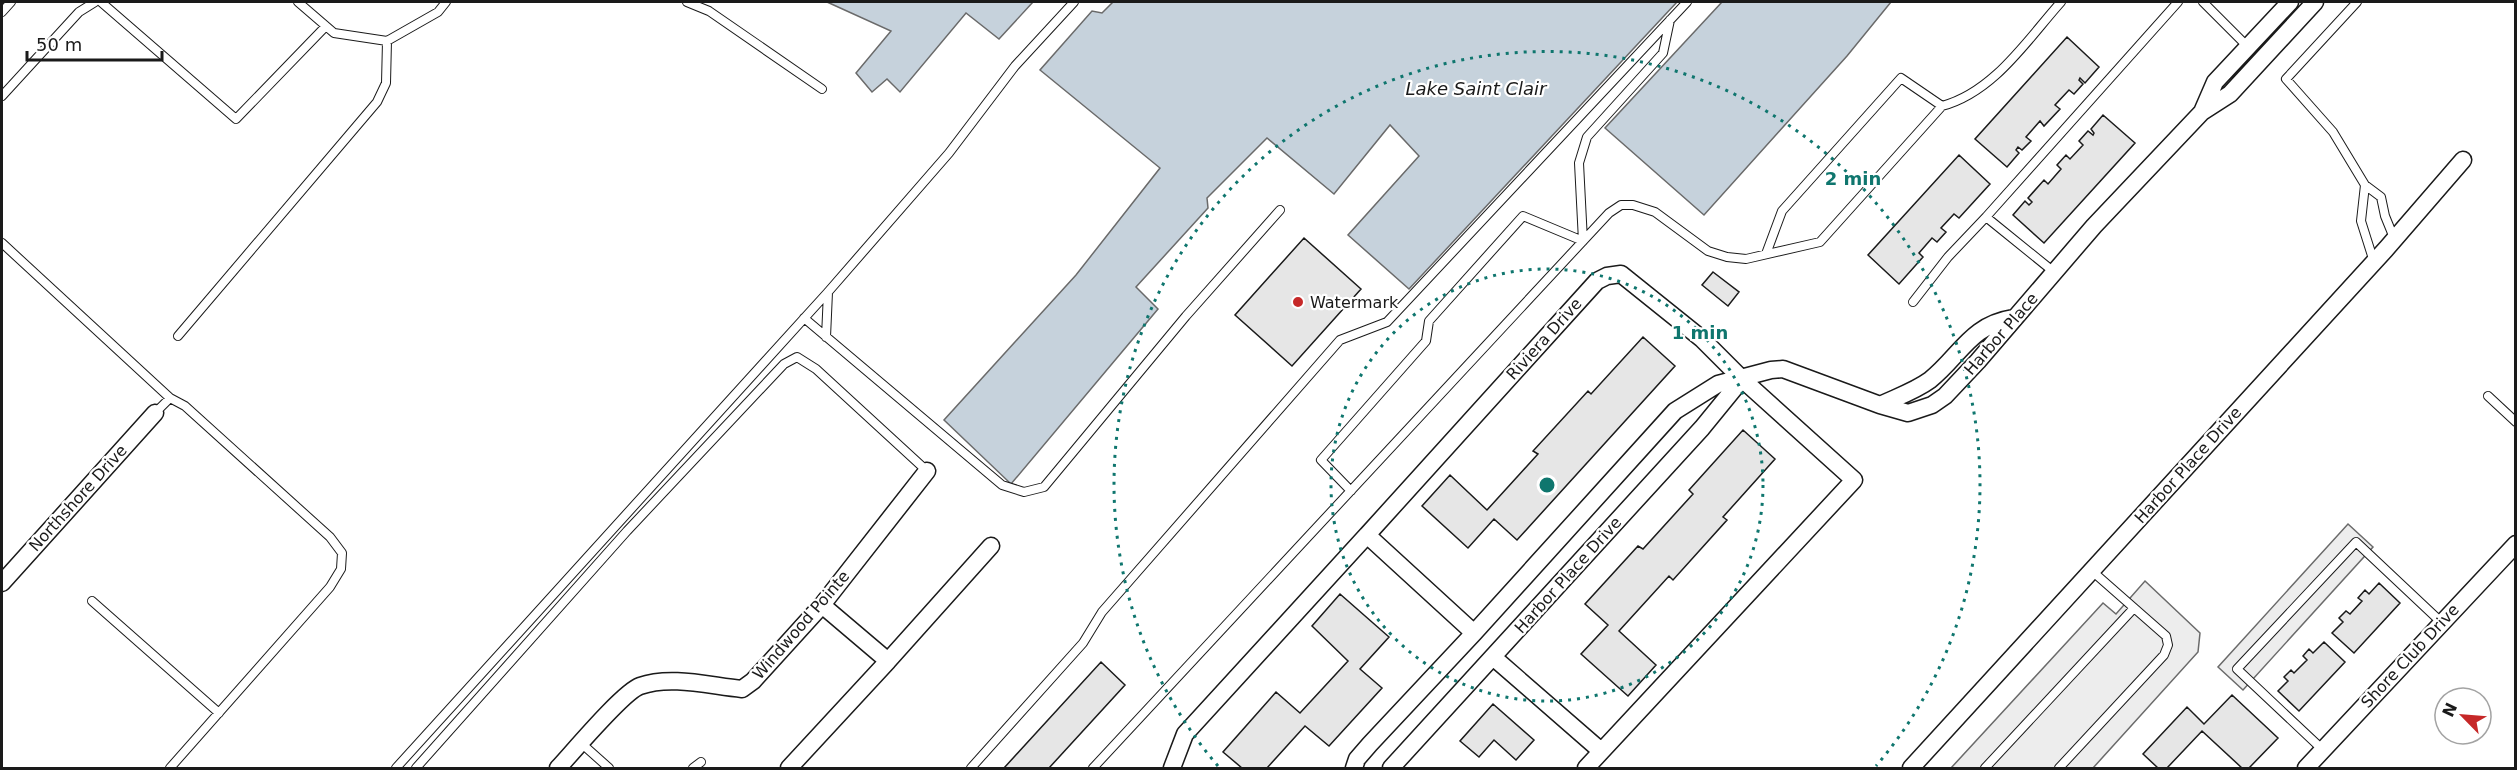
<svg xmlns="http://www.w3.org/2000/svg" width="2517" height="770" viewBox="0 0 2517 770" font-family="'DejaVu Sans',sans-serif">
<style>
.parking{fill:#ededed;stroke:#6a6a6a;stroke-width:1.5}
.water{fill:#c6d2dc;stroke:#6a6a6a;stroke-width:1.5}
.building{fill:#e6e6e6;stroke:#1a1a1a;stroke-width:1.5}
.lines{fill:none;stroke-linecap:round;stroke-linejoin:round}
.lane-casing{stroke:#1a1a1a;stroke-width:10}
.street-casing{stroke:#1a1a1a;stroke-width:19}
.lane{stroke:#fff;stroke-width:8}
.street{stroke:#fff;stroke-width:16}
.ring{fill:none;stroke:#0f766e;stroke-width:3;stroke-dasharray:3 6}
.poi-dot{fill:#c62828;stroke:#fff;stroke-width:2}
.labels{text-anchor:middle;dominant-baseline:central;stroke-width:4.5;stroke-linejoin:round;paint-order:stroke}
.poi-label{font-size:16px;fill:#1a1a1a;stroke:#fff;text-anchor:start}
.street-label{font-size:16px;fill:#1a1a1a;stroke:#fff}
.water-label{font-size:18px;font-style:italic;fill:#1a1a1a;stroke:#fff}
.centre{fill:#0f766e;stroke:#fff;stroke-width:3}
.ring-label{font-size:18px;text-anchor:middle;font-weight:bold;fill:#0f766e;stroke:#fff;stroke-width:4.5;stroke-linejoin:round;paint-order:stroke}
</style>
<rect width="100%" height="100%" fill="#fff"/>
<path class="parking" d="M 2348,524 L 2373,547 L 2243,690 L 2218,667 Z
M 2145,581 L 2200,633 L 2198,652 L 2093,768 L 1951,768 L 2103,603 L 2116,614 Z"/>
<path class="water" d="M 827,2 L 1033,2 L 999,39 L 966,13 L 900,92 L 887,79 L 872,92 L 856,73 L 891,31 Z
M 1113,2 L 1677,2 L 1409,289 L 1348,235 L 1419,156 L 1390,125 L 1334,194 L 1267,138 L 1207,198 L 1208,208 L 1136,287 L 1158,309 L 1011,484 L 944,420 L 1076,275 L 1160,168 L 1040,70 L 1092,11 L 1102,13 Z
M 1722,2 L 1891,2 L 1847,56 L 1704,215 L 1605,128 Z"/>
<path class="building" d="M 2067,37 L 2099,67 L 2085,83 L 2080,78 L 2079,80 L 2083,84 L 2074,94 L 2069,90 L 2055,105 L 2060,109 L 2044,126 L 2040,121 L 2026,137 L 2031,141 L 2022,150 L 2018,147 L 2016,150 L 2019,153 L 2007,167 L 1975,139 Z
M 2103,115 L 2135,143 L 2044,243 L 2013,215 L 2025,201 L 2029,205 L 2032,202 L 2028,198 L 2044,180 L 2048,184 L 2061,169 L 2057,165 L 2066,155 L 2070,159 L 2083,145 L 2079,141 L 2088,131 L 2093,135 L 2094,133 L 2091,129 Z
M 1959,155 L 1990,184 L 1959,218 L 1954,214 L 1941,228 L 1946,232 L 1937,242 L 1932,238 L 1919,253 L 1923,257 L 1899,284 L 1868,255 Z
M 1304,238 L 1361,289 L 1292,366 L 1235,315 Z
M 1713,272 L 1739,292 L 1728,306 L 1702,285 Z
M 1643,337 L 1675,366 L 1517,540 L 1494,519 L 1468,548 L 1422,506 L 1450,475 L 1487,510 L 1538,454 L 1533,451 L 1588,391 L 1591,394 Z
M 1743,430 L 1775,459 L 1723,517 L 1727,520 L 1673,580 L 1669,576 L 1619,631 L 1656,665 L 1628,696 L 1581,654 L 1608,625 L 1585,604 L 1638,546 L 1643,549 L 1693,494 L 1689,490 Z
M 2379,583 L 2400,603 L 2354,653 L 2332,633 L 2343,622 L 2339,618 L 2346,611 L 2350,614 L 2362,601 L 2358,598 L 2365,590 L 2369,594 Z
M 1340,594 L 1389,637 L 1360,669 L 1382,688 L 1329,746 L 1305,726 L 1267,768 L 1242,768 L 1223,752 L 1276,692 L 1300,713 L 1348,661 L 1312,626 Z
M 2324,642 L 2345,662 L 2299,711 L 2278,691 L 2288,681 L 2284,677 L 2291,670 L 2294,673 L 2307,660 L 2303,656 L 2309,649 L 2313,653 Z
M 1101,662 L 1125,685 L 1049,768 L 1004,768 Z
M 2232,695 L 2278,738 L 2249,768 L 2242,768 L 2202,731 L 2167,768 L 2158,768 L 2143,754 L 2187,707 L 2204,724 Z
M 1493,704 L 1534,740 L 1516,760 L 1494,740 L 1479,757 L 1460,741 Z"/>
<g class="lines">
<defs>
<path id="lane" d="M 101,2 L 236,119 L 326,26
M 298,2 L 334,33 L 387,41 L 438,12 L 446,2
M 687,2 L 709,11 L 822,89
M 2203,2 L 2248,47
M 2357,2 L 2286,79 L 2333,132 L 2365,185
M 2,12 L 11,2
M 2,96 L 79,12 L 95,2
M 1986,217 L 2054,272
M 2,243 L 170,398
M 1766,254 L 1782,211 L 1901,78 L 1942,106
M 2374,262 L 2361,221 L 2365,185 L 2381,197 L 2385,216 L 2394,238
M 1913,302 L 1948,257 L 1986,217 L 2178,2
M 804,318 L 1002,485 L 1024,492 L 1044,487 L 1186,316 L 1280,210
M 178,336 L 377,102 L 386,83 L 387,41
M 826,337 L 828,292
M 2488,396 L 2516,422
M 155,413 L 170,398 L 185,406 L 330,537 L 342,553 L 341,569 L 330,587 L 170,768
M 1351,491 L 1321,460 L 1426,341 L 1429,321 L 1523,216 L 1583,241 L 1579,163 L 1587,137 L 1663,53 L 1670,20
M 92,601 L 219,713
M 581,743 L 609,768
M 2323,750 L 2237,669 L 2356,542 L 2441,622
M 396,768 L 828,292 L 949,153 L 1015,66 L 1074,2
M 416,768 L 627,531 L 784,364 L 797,357 L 816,369 L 927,471
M 693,768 L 701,762
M 971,768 L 1083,643 L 1102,612 L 1340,340 L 1387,322 L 1687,2
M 1093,768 L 1609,213 L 1621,205 L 1633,205 L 1655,212 L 1708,251 L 1727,257 L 1746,259 L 1820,242 L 1942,106 C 1994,92 2027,40 2061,2
M 1985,768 L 2134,608
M 2059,768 L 2164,655 L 2168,645 L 2166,636 L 2092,571"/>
<path id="street" d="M 2202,112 L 2215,82 L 2290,2
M 1880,405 C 1897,397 1915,391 1930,380 C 1961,355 1970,325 2014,318
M 2,583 L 155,413
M 822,605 L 888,661 L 991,546
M 1474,633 L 1367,535 L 1597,281 L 1607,276 L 1621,274 L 1702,339 L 1742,379 L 1854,480 L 1586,768
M 1493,657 L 1601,751
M 558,768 C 573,752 623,692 640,686 C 671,675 710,686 742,689 L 753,681 L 822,605 L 927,471
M 789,768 L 888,661
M 1172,768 L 1185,734 L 1367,535
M 1354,768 L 1357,759 L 1370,744 L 1474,633 L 1675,411 L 1718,384 L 1771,370 L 1783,369 L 1880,405 L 1908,413 L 1932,405 L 1945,396 L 1978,361 L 2094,226 L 2202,112 L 2230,94 L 2315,2
M 1391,768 L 1702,428 L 1742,379
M 1911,768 L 2386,249 L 2463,160
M 2306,768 L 2516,544"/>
</defs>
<use href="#lane" class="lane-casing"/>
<use href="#street" class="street-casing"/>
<use href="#lane" class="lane"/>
<use href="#street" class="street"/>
</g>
<g class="ring">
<circle cx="1547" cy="485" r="216"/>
<path d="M1218 766A433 433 0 1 1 1876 766"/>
</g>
<circle class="poi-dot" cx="1298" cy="302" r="6"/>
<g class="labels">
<g class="poi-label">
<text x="1310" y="302">Watermark</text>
</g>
<g class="street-label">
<text transform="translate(2001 334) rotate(-49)">Harbor Place</text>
<text transform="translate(1544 339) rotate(-48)">Riviera Drive</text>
<text transform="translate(2188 465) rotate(-48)">Harbor Place Drive</text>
<text transform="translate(78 498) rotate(-48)">Northshore Drive</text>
<text transform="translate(1568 575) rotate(-48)">Harbor Place Drive</text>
<text transform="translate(801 625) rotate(-49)">Windwood Pointe</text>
<text transform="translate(2410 656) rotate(-47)">Shore Club Drive</text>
</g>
<g class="water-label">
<text x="1476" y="88">Lake Saint Clair</text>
</g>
</g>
<circle cx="1547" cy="485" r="9" class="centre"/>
<g class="ring-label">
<text x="1853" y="185">2 min</text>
<text x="1700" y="339">1 min</text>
</g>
<rect width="2517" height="770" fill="none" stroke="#1a1a1a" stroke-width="6"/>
<g transform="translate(2463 716) rotate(295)"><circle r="28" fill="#ffffff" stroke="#a3a3a3" stroke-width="1.5"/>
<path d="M0-4.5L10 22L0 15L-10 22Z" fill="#c62828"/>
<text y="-9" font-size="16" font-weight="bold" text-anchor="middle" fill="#1a1a1a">N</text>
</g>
<path d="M27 51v9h135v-9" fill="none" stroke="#1a1a1a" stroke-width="3"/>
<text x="36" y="51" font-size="18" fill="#1a1a1a" stroke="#ffffff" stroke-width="4.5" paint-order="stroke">50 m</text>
</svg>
